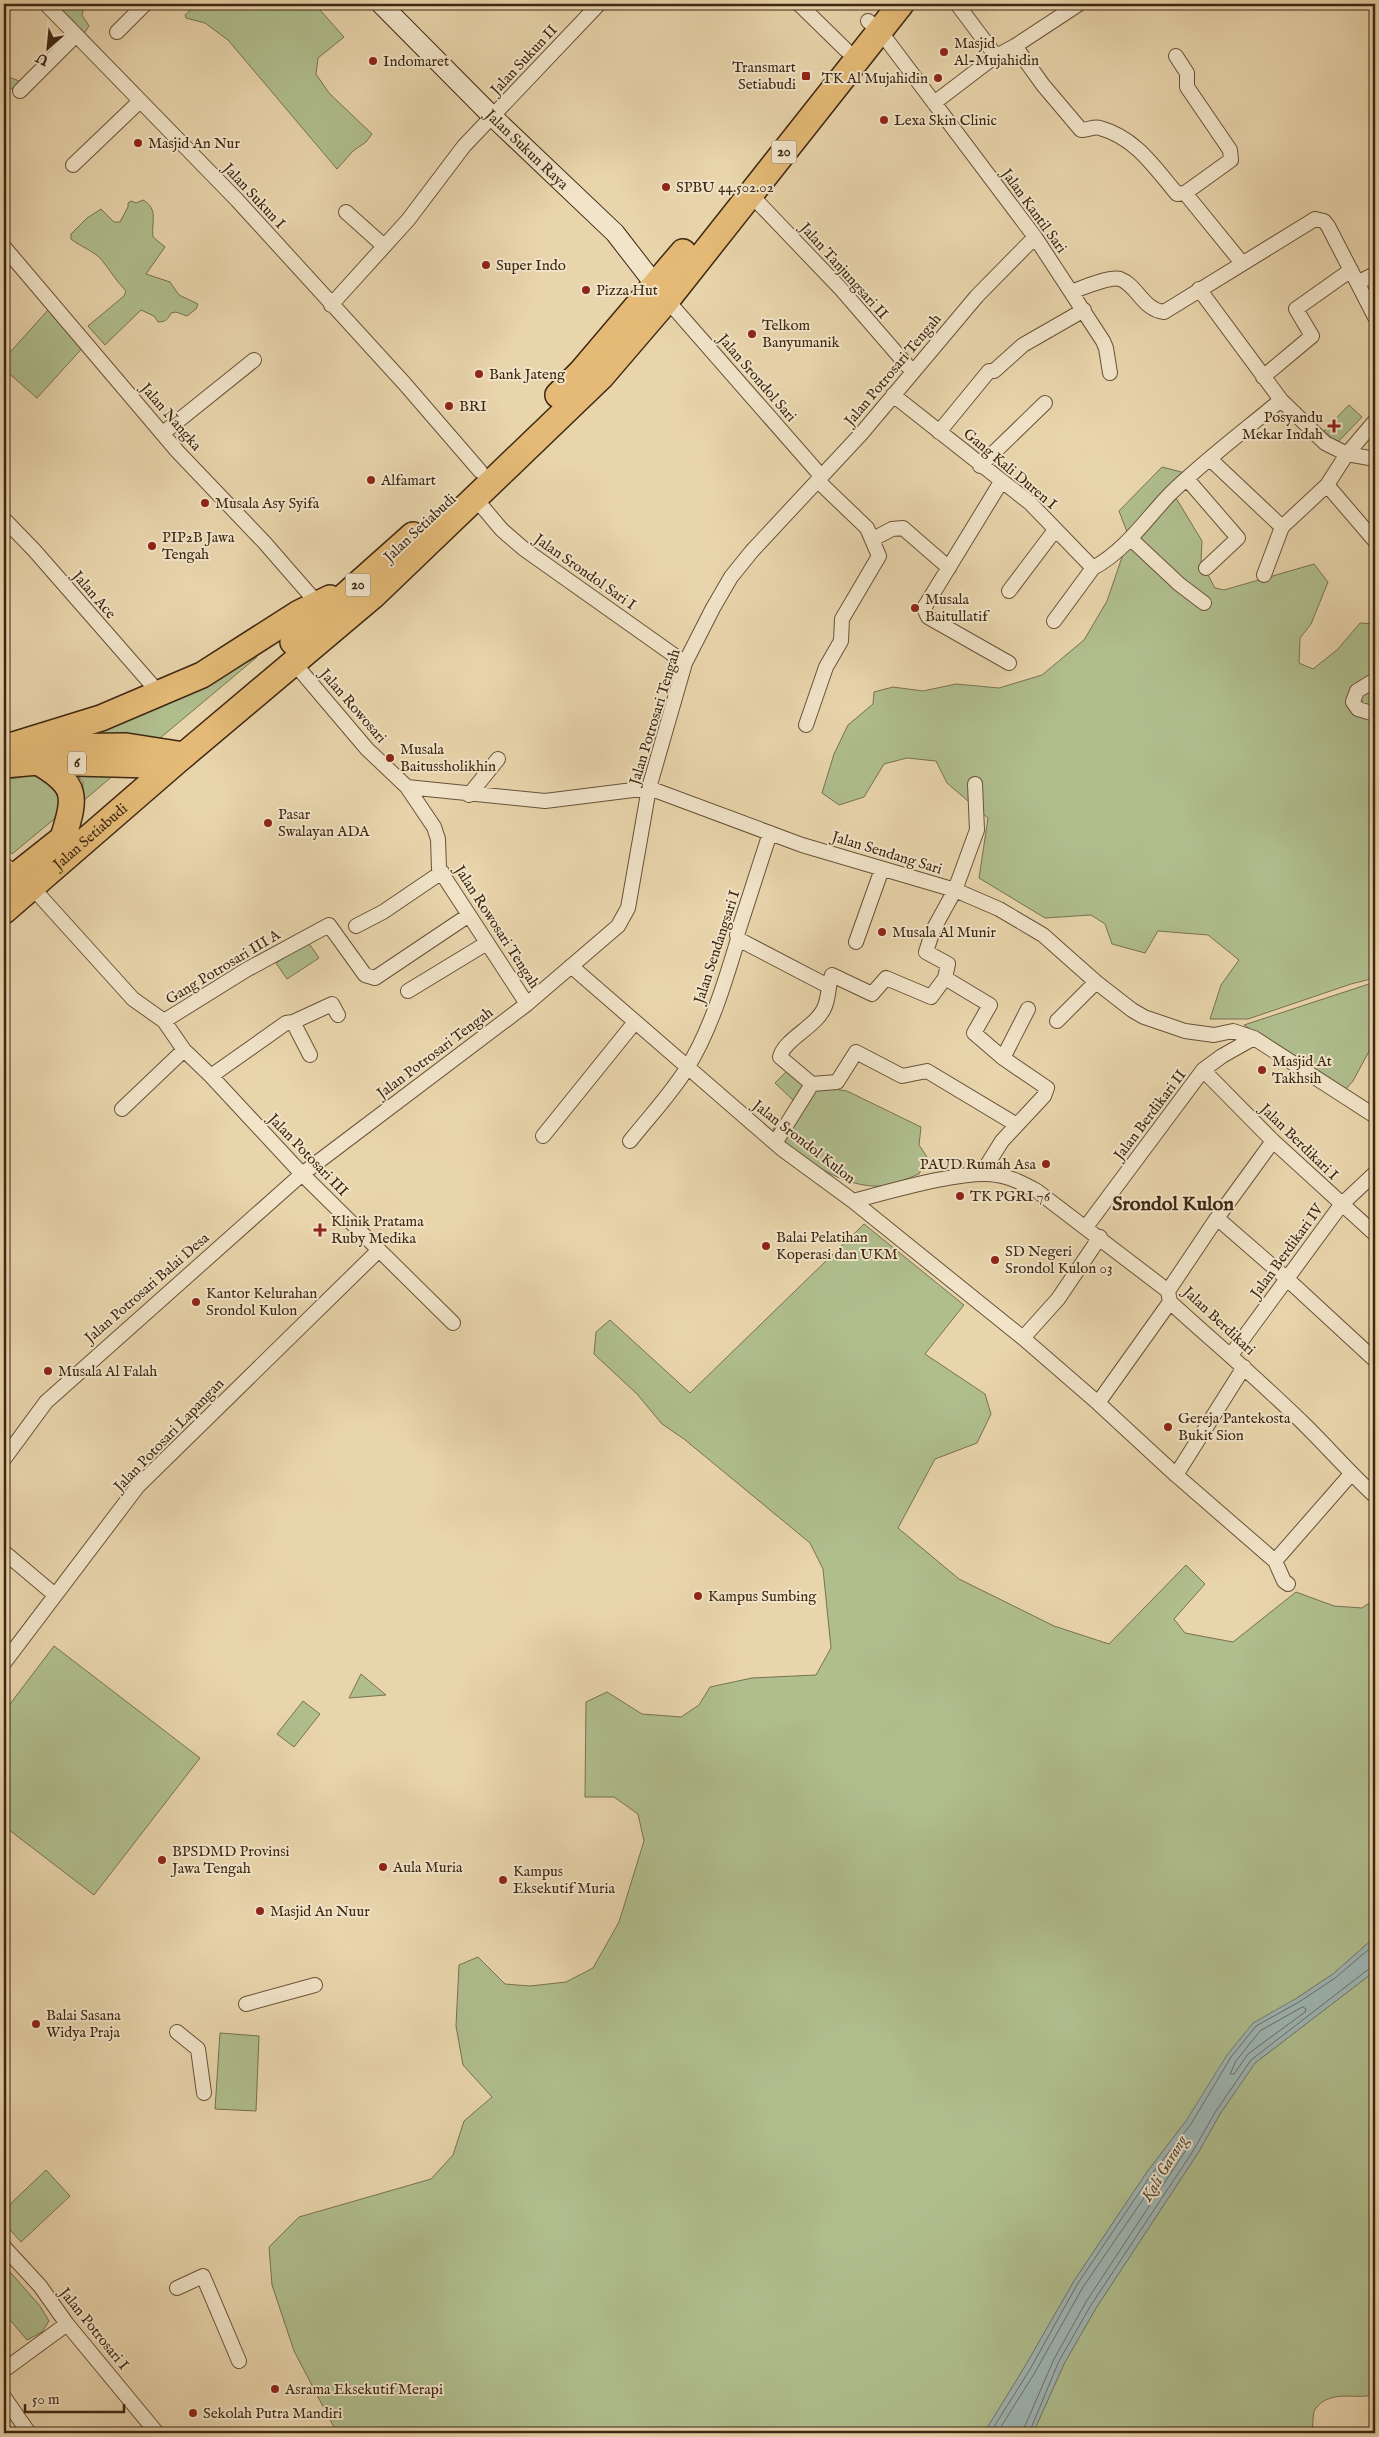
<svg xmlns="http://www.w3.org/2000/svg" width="1379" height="2437" viewBox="0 0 1379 2437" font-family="'IM FELL English',serif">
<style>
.green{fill:#b0be8e;stroke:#777250}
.water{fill:#9db6b5;stroke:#777d74}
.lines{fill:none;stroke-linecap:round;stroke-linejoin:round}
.shore{stroke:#6e6e64;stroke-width:1}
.street-casing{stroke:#695238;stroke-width:16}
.secondary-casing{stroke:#3e2712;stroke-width:21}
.highway-casing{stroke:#3e2712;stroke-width:28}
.street{stroke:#f1e4c9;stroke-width:14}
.secondary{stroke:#f1e4c9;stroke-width:19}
.highway{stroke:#e4ba76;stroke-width:25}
.poi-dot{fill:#8f2418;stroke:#f1e4c9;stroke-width:2}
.labels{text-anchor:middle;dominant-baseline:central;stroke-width:4;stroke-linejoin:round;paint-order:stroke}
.shield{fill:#f1e4c9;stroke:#746049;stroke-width:1}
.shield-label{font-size:14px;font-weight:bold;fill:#3e2712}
.poi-label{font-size:15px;fill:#3e2712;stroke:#f1e4c9;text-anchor:start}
.street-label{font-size:15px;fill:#3e2712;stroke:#f1e4c9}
.water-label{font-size:16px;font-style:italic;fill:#564b3b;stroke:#f1e4c9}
.district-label{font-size:20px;font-weight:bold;fill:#3e2712;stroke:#f1e4c9}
</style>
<rect width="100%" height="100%" fill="#e9d5ac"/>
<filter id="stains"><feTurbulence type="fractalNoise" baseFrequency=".004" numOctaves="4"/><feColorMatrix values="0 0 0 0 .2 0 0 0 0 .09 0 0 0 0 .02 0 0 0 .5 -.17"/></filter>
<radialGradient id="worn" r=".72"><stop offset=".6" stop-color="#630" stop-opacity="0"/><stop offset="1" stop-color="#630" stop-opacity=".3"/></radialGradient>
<path class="green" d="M 47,4 L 85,4 L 82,15 L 89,26 L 83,35 Z
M 197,4 L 320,4 L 320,10 L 344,37 L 318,58 L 316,74 L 329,93 L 372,134 L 366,142 L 353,151 L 337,169 L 228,40 L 205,23 L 186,18 L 185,15 Z
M 4,75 L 19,81 L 25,87 L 19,97 L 14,95 L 13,90 L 4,82 Z
M 143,200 C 159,209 151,222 153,237 L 165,247 L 146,274 L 170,282 L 179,295 L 198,304 L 196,309 L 187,316 L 176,312 L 171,313 C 168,319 166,322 158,322 L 154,316 L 141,310 L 105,345 L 88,326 L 124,296 L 126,291 C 116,281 110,270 101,259 C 92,250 81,247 71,239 L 71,234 L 87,218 L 101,209 L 114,222 L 120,222 L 128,207 L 128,203 L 131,201 L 136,203 Z
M 48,310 L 86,344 L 37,398 L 4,369 L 4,359 Z
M 1349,405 L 1362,417 L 1337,443 L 1324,431 Z
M 1162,467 L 1185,473 L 1176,498 L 1202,541 L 1201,562 L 1215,588 L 1224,590 L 1314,564 L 1328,582 L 1311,624 L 1300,638 L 1299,663 L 1313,669 L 1338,649 L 1360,623 L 1375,624 L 1375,978 L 1351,984 L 1248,1019 L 1210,1019 L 1221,985 L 1239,960 L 1208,935 L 1158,931 L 1145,953 L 1112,944 L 1105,924 L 1091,915 L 1045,918 L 979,878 L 988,818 L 947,783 L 936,761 L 907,758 L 884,764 L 864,797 L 839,805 L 822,793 L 834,754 L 848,725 L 873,704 L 874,692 L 893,687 L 923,691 L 956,684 L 999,688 L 1042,675 L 1084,640 L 1107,601 L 1129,537 L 1119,511 Z
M 257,657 L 153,744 L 61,740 L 134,718 L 182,696 Z
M 75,772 L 116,773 L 82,802 L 83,782 Z
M 33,775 L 48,778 L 58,784 L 64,811 L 12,854 L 4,845 L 4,780 Z
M 308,942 L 319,958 L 287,979 L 276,963 Z
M 1375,982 L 1374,1042 L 1353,1081 L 1343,1092 L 1244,1025 Z
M 790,1068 L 813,1086 L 847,1091 L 921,1127 L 919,1145 L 927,1157 L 919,1174 C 908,1178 894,1185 883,1186 C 843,1189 798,1158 773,1129 L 797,1104 L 775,1083 Z
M 864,1224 L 964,1305 L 925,1354 L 985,1394 L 991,1414 L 977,1443 L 935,1459 L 898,1528 L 959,1579 L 1054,1626 L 1109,1644 L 1186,1565 L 1205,1584 L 1174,1619 L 1185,1633 L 1233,1642 L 1296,1592 L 1334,1606 L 1362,1608 L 1375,1599 L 1375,1937 L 1333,1974 L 1297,1998 L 1186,2121 L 1147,2172 L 1074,2281 L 1024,2368 L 984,2433 L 337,2433 L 294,2351 L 272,2285 L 269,2247 L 299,2217 L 431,2179 L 453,2155 L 464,2121 L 492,2097 L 463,2065 L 456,2026 L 459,1965 L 478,1957 L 505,1984 L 530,1986 L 566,1982 L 593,1968 L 619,1922 L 644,1841 L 638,1814 L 614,1797 L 585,1797 L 586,1702 L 607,1692 L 642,1714 L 681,1717 L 699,1705 L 710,1687 L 752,1678 L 816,1675 L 831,1648 L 823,1569 L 810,1543 L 684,1439 L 662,1424 L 637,1394 L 594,1354 L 596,1332 L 610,1320 L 690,1393 Z
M 54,1646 L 200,1758 L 94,1895 L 4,1826 L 4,1712 Z
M 361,1674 L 386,1695 L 349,1698 Z
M 303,1701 L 320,1714 L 294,1747 L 277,1734 Z
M 1375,1971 L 1375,2394 C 1358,2401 1332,2388 1316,2408 C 1311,2414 1315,2426 1310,2433 L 1033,2433 L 1064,2364 L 1096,2308 L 1198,2153 L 1220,2114 L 1255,2063 Z
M 220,2033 L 259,2036 L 256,2111 L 215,2109 Z
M 46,2170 L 70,2196 L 21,2242 L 4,2223 L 4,2210 Z
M 4,2265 L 40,2306 L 49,2321 L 42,2332 L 27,2340 L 4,2313 Z"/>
<path class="water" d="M 1375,1937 L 1375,1971 L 1255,2063 L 1220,2114 L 1198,2153 L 1096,2308 L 1064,2364 L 1033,2433 L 984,2433 L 1024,2368 L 1074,2281 L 1147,2172 L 1186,2121 L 1227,2055 L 1253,2023 L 1297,1998 L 1333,1974 Z"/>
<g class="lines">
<path class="shore" d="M 1303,2007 L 1306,2009 L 1305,2012 L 1248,2054 L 1234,2074 L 1230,2074 L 1236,2061 L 1260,2031 Z
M 990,2433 L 1029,2371 L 1078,2283 L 1151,2175 L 1191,2124 L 1231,2057 L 1256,2026 L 1299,2002 L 1335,1978 L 1375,1944
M 997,2433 L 1034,2374 L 1083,2287 L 1157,2179 L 1187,2140 L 1190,2139 L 1188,2147 L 1086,2302 L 1054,2359 L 1022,2433
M 1029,2433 L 1059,2361 L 1091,2305 L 1193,2151 L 1216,2111 L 1251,2060 L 1370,1968 L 1375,1967"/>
<defs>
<path id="street" d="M 46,4 L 237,200 L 404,383 L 480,471
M 799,4 L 846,50
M 957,4 L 996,56
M 868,21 L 880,31 L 1035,237 L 1103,341 L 1106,348 L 1110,373
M 117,32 L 145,4
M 1015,46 L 1079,4
M 1176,56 L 1187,73 L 1187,87 L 1230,150 L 1231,160 L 1185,193
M 20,91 L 76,35
M 934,103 L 993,58 L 1015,46 L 1043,85 L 1081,130 C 1088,130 1094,126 1100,128 C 1136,138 1155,168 1177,194 L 1185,193 L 1242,263
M 73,165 L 140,101
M 751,195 L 841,289 L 912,371
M 346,212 L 384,246
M 4,247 L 178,452 L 264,542 L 318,604
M 1359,282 L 1375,274
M 1199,289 L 1281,400 L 1325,443 L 1347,454 L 1375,459
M 1071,292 C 1082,288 1110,276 1120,279 C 1137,285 1143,310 1164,312 L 1315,219 L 1324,221 L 1328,226 L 1375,317
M 667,300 L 822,477
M 331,305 L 408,220 L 464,146 L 599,4
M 1263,377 L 1312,336 L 1296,309 L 1351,270
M 893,395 L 1030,503 L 1093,568 C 1125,551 1146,519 1170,494 C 1205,460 1244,431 1281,400
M 939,432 L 989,371 L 994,371 L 1023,345 L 1084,310
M 163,433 L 254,360
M 1210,459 L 1282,527 L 1327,485 L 1347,454 L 1375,421
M 980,466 L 1045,403
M 1187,479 L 1238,538 L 1206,568
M 1001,482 L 924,608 L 928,617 L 1009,663
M 1327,485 L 1375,541
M 475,498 L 502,530 L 524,549 L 685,663
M 4,519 L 34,550 L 159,693
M 873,539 L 892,529 L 903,528 L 949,568
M 1131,539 L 1179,584 L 1204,603
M 1264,575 L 1282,527
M 1009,591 L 1055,530
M 1054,621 L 1093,568
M 294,663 L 367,749 L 407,787 L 434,827 L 438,839 L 439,869 L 527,1004
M 1375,680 L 1357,691 L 1353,702 L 1358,709 L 1375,714
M 806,725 L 826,667 L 841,641 L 842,619 L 879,556 L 867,528 L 818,481
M 407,787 L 545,801 L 649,788 L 802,845 L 955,890 L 999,909 L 1043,935 L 1096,982 L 1132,1010 L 1144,1017 L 1185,1031 L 1214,1035 L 1233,1031 L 1254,1038 L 1375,1116
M 469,795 L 498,759
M 4,864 L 15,875
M 31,886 L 133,999 L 164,1021 L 184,1050 L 211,1076 L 302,1174 L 453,1323
M 356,926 L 383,912 L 442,872
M 738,939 L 828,986
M 856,942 L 882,869
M 571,966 L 782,1149 L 853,1201 L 1023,1338 L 1098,1403 L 1176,1475 L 1275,1561 L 1284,1581 L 1288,1584
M 945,978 L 990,1005 L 974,1033 L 1003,1058 L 1047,1088 L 1044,1096 L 1002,1141 L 982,1173
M 408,991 L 487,943
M 164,1021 L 246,970 L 329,925 L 365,975 L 375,978 L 469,915
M 1057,1021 L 1096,982
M 293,1022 L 332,1004 L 338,1015
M 1003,1058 L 1028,1009
M 1203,1070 L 1273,1141 L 1375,1234
M 211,1076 L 286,1023 L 293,1022 L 310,1055
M 812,1084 L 780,1057 C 784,1039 818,1026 825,1006 C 829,996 828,985 832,975 L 872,994 L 886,978 L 931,997 L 945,978 L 948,964 L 926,952 L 933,930 L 955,890 L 977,830 L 975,784
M 122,1109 L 184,1050
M 543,1136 L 635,1022
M 630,1141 C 649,1117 671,1094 687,1068 C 710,1032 726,979 738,939 L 737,935 L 770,833
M 775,1143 L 812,1084 L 837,1082 L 856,1052 L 902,1076 L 927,1071 L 1017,1125
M 853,1201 C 888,1192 965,1169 997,1175 C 1011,1177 1024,1184 1037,1191 L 1168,1291 L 1170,1302 C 1216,1344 1264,1384 1308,1428 C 1331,1451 1351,1474 1375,1496
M 1217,1218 L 1286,1278 L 1375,1360
M 1086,1227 L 1203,1070 L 1222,1056 L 1254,1038
M 1168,1291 L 1217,1218 L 1273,1141
M 1023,1338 L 1058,1299 L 1100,1237
M 1231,1355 L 1341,1205 L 1375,1173
M 1098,1403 L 1170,1302
M 4,1459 L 46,1402 L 302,1174 L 527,1004 L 618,926 L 628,908 L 649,788 L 685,663 L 713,608 L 731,577 L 752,551 L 861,434 L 977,296 L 1035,237
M 1176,1475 L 1244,1367
M 4,1552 L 55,1595
M 1275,1561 L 1351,1474
M 4,1663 L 138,1486 L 379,1250
M 246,2004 L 315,1985
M 177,2032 L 198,2049 L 204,2093
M 4,2247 L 40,2286 L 67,2324 L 157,2433
M 177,2288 L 203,2276 L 239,2361
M 4,2370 L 67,2324
M 4,2397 L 29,2433"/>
<g id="secondary">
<path id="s1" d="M 381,4 L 493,117 L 615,233 L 663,295"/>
</g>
<g id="highway">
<path d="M 558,395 L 581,372 L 683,252"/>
<path d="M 293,642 L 413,535"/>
<path d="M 7,747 L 101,718 L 202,675 L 299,613 L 330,598"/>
<path d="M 35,747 L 126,746 L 184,755"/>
<path d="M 38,762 C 78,785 76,796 63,838"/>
<path d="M 4,765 L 38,762 L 151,765 L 169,762"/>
<path d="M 4,885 L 67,835"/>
<path id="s2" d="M 4,911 L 177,761 L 374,595 L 601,377 L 667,300 L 901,4"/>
</g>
</defs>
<use href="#street" class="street-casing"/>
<use href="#secondary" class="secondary-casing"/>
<use href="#highway" class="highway-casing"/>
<use href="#street" class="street"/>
<use href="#secondary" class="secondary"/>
<use href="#highway" class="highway"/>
</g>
<g class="poi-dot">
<circle cx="944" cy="52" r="5"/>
<circle cx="373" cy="61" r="5"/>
<rect x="801" y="71" width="10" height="10" rx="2.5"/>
<circle cx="938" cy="78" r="5"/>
<circle cx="884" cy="120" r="5"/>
<circle cx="138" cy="143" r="5"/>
<circle cx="666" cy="187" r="5"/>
<circle cx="486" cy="265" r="5"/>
<circle cx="586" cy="290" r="5"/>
<circle cx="752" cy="334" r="5"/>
<circle cx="479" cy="374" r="5"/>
<circle cx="449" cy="406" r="5"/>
<path d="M1331.5 418.5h5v5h5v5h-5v5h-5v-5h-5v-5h5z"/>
<circle cx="371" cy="480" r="5"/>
<circle cx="205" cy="503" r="5"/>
<circle cx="152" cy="546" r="5"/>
<circle cx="915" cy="608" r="5"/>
<circle cx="390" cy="758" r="5"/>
<circle cx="268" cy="823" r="5"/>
<circle cx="882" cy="932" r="5"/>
<circle cx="1262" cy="1070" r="5"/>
<circle cx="1046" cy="1164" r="5"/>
<circle cx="960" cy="1196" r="5"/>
<path d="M317.5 1222.5h5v5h5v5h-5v5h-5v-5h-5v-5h5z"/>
<circle cx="766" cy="1246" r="5"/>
<circle cx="995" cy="1260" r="5"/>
<circle cx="196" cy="1302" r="5"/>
<circle cx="48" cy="1371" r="5"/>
<circle cx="1168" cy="1427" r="5"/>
<circle cx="698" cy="1596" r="5"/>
<circle cx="162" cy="1860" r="5"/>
<circle cx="383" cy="1867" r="5"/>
<circle cx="503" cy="1880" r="5"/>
<circle cx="260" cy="1911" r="5"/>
<circle cx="36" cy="2024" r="5"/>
<circle cx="275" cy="2389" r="5"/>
<circle cx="193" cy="2413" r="5"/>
</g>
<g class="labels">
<g class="shield">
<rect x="771.5" y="140.5" width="25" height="23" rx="4"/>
<rect x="345.5" y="573.5" width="25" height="23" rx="4"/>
<rect x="68" y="751.5" width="18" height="23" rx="4"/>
</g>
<g class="shield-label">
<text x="784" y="152">20</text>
<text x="358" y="585">20</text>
<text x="77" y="763">6</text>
</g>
<g class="poi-label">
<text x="954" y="43">Masjid<tspan x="954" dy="17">Al-Mujahidin</tspan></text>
<text x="383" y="61">Indomaret</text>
<text x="796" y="67" text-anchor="end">Transmart<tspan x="796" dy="17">Setiabudi</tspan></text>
<text x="928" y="78" text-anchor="end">TK Al Mujahidin</text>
<text x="894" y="120">Lexa Skin Clinic</text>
<text x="148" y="143">Masjid An Nur</text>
<text x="676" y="187">SPBU 44.502.02</text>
<text x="496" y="265">Super Indo</text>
<text x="596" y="290">Pizza Hut</text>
<text x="762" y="325">Telkom<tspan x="762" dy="17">Banyumanik</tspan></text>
<text x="489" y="374">Bank Jateng</text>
<text x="459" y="406">BRI</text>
<text x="1323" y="417" text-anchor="end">Posyandu<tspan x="1323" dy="17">Mekar Indah</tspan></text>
<text x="381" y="480">Alfamart</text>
<text x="215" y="503">Musala Asy Syifa</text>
<text x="162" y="537">PIP2B Jawa<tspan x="162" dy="17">Tengah</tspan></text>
<text x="925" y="599">Musala<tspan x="925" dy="17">Baitullatif</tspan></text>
<text x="400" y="749">Musala<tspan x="400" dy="17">Baitussholikhin</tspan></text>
<text x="278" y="814">Pasar<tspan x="278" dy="17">Swalayan ADA</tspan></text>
<text x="892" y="932">Musala Al Munir</text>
<text x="1272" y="1061">Masjid At<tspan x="1272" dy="17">Takhsih</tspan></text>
<text x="1036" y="1164" text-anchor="end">PAUD Rumah Asa</text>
<text x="970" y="1196">TK PGRI 76</text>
<text x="331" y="1221">Klinik Pratama<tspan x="331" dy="17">Ruby Medika</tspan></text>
<text x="776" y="1237">Balai Pelatihan<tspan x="776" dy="17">Koperasi dan UKM</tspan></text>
<text x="1005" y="1251">SD Negeri<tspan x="1005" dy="17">Srondol Kulon 03</tspan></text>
<text x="206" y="1293">Kantor Kelurahan<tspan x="206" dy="17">Srondol Kulon</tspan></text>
<text x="58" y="1371">Musala Al Falah</text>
<text x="1178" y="1418">Gereja Pantekosta<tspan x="1178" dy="17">Bukit Sion</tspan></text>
<text x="708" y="1596">Kampus Sumbing</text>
<text x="172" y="1851">BPSDMD Provinsi<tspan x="172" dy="17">Jawa Tengah</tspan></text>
<text x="393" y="1867">Aula Muria</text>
<text x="513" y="1871">Kampus<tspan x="513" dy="17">Eksekutif Muria</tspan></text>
<text x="270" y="1911">Masjid An Nuur</text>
<text x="46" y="2015">Balai Sasana<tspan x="46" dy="17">Widya Praja</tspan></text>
<text x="285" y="2389">Asrama Eksekutif Merapi</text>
<text x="203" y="2413">Sekolah Putra Mandiri</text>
</g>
<g class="street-label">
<text transform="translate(524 60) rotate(-47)">Jalan Sukun II</text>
<text stroke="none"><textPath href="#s1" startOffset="206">Jalan Sukun Raya</textPath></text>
<text transform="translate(254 196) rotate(47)">Jalan Sukun I</text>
<text transform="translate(1034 211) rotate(54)">Jalan Kantil Sari</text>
<text transform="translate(844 271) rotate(48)">Jalan Tanjungsari II</text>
<text transform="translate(893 370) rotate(-50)">Jalan Potrosari Tengah</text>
<text transform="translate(757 378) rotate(49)">Jalan Srondol Sari</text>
<text transform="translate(171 417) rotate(49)">Jalan Nangka</text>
<text transform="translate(1010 469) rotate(40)">Gang Kali Duren I</text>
<text transform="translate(420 528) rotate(-43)">Jalan Setiabudi</text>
<text transform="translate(585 572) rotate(35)">Jalan Srondol Sari I</text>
<text transform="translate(94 595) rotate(49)">Jalan Ace</text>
<text transform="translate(353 706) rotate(49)">Jalan Rowosari</text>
<text transform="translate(655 717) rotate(-73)">Jalan Potrosari Tengah</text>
<text stroke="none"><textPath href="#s2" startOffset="114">Jalan Setiabudi</textPath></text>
<text transform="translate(887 853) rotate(17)">Jalan Sendang Sari</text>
<text transform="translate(497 927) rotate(57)">Jalan Rowosari Tengah</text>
<text transform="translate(717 947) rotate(-72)">Jalan Sendangsari I</text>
<text transform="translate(223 967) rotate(-31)">Gang Potrosari III A</text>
<text transform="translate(435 1053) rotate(-37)">Jalan Potrosari Tengah</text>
<text transform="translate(1150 1115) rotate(-53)">Jalan Berdikari II</text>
<text transform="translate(804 1142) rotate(38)">Jalan Srondol Kulon</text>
<text transform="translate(1299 1142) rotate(44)">Jalan Berdikari I</text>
<text transform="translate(308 1155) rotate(46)">Jalan Potosari III</text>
<text transform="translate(1287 1251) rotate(-54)">Jalan Berdikari IV</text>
<text transform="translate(147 1288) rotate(-41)">Jalan Potrosari Balai Desa</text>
<text transform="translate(1219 1321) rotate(43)">Jalan Berdikari</text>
<text transform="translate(169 1435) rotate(-46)">Jalan Potosari Lapangan</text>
<text transform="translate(94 2329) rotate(51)">Jalan Potrosari I</text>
</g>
<g class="water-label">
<text transform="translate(1165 2169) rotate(-59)">Kali Garang</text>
</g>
<g class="district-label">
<text x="1173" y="1204">Srondol Kulon</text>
</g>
</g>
<rect width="1379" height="2437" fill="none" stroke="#e9d5ac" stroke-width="20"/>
<rect x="5" y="5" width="1369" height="2427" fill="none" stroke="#3e2712" stroke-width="2.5"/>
<rect x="10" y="10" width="1359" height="2417" fill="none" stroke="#3e2712"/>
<g transform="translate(48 48) rotate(207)" stroke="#f1e4c9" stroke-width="4" paint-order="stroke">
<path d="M0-4L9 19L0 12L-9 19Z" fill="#3e2712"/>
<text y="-8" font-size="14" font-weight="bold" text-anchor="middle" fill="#3e2712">U</text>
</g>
<path d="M25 2404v8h99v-8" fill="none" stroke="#3e2712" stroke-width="2.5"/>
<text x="32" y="2404" font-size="15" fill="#3e2712" stroke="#f1e4c9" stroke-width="4" paint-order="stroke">50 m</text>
<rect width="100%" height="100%" filter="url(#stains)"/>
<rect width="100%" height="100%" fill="url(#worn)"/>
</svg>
